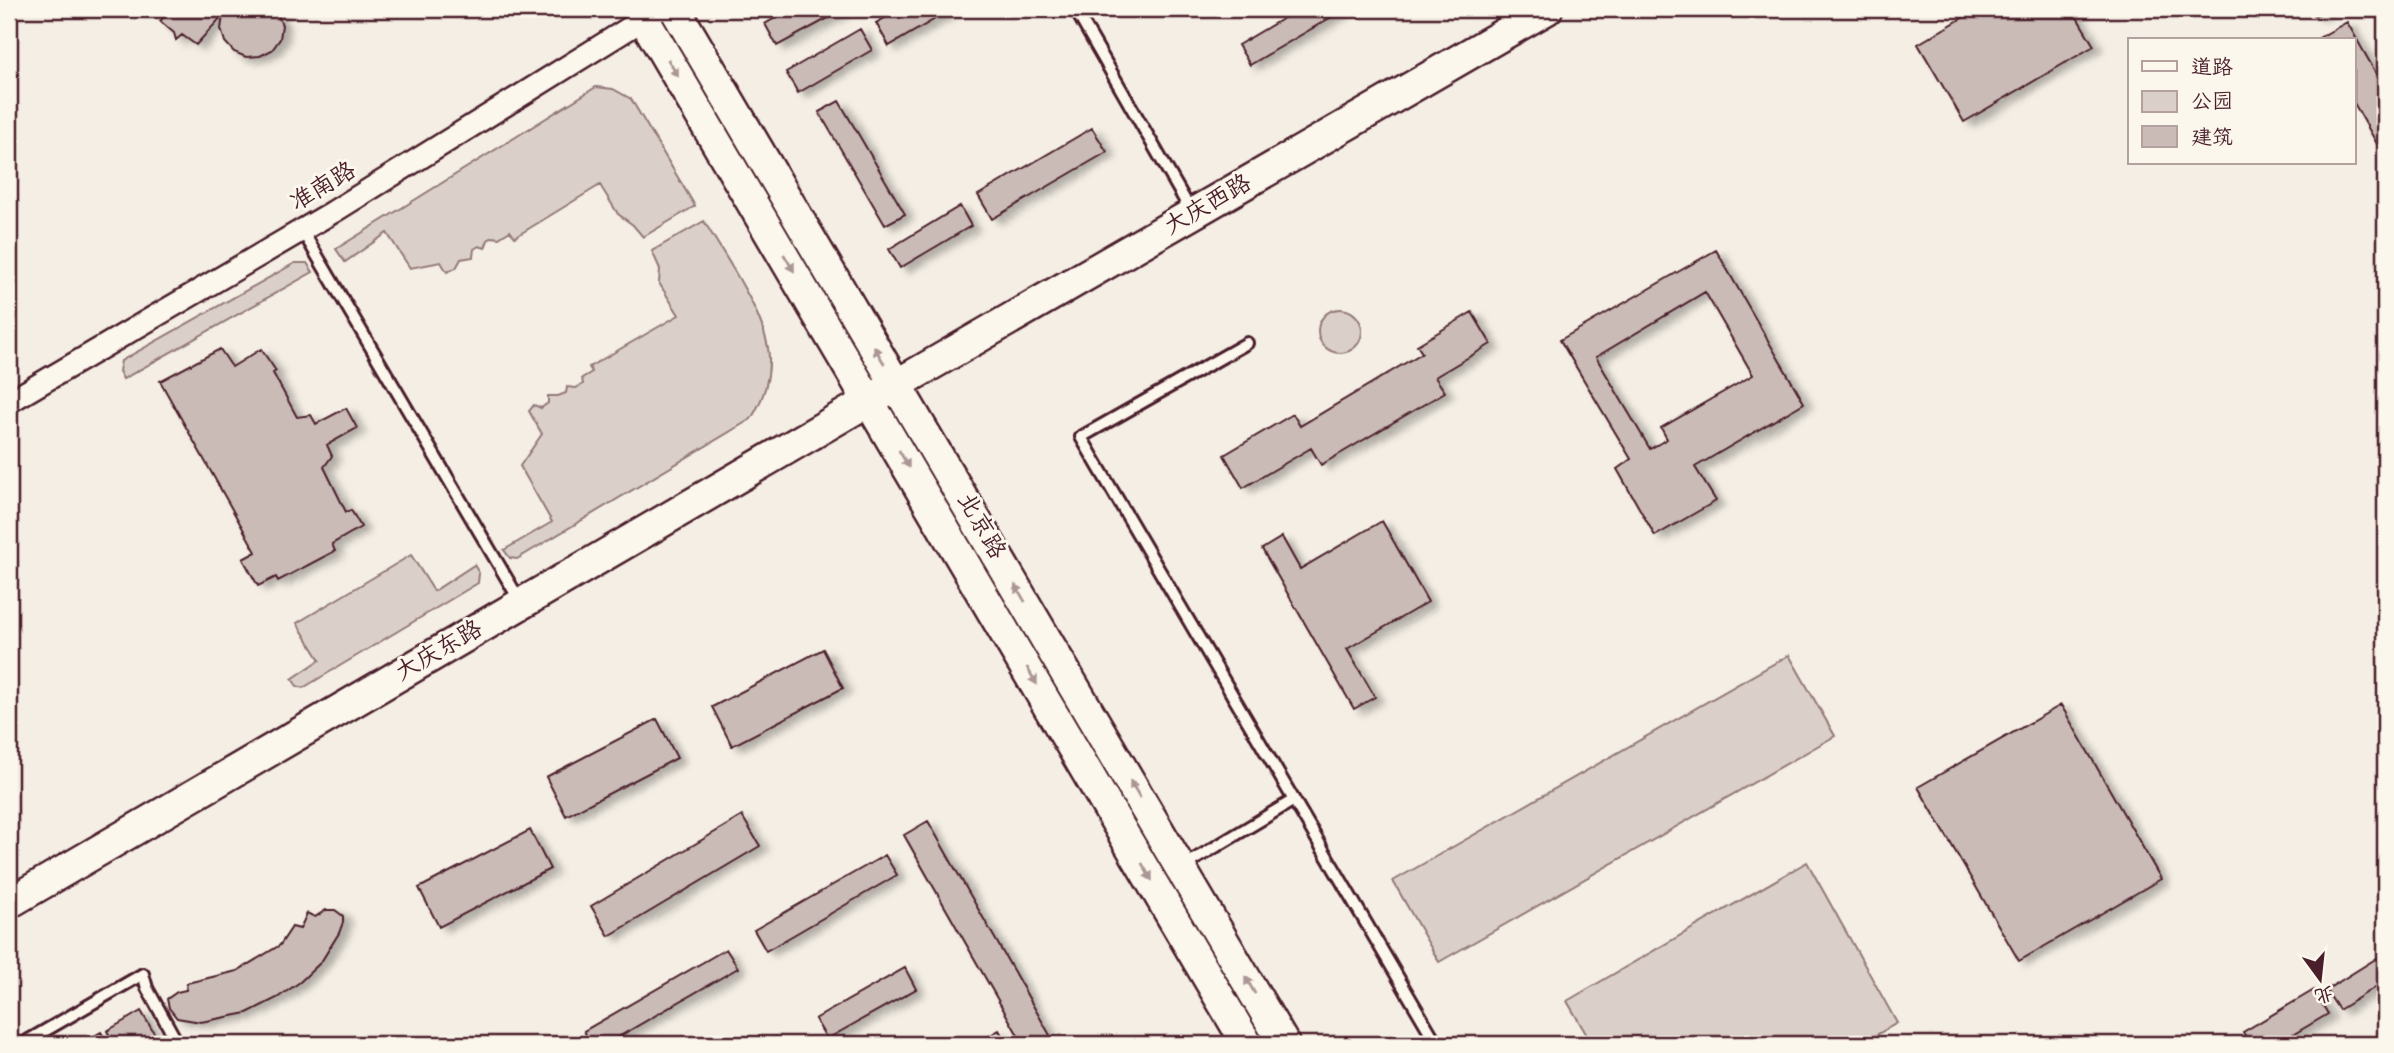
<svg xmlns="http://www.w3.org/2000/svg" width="2394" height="1053" viewBox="0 0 2394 1053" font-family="Mynerve,'LXGW WenKai TC',sans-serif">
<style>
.green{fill:#dbd0c9;stroke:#92787a;stroke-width:2}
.building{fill:#cabbb6;stroke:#4a1f2b;stroke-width:2;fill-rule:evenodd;filter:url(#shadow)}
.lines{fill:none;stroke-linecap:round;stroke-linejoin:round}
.lane-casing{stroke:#4a1f2b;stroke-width:16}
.street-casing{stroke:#4a1f2b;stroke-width:26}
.secondary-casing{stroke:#4a1f2b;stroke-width:35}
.lane{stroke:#fbf7ec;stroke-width:10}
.street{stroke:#fbf7ec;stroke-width:21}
.secondary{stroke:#fbf7ec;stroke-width:30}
.oneway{fill:#ab9695}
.labels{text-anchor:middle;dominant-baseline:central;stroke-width:6;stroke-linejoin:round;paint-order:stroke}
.street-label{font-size:24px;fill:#4a1f2b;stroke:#fbf7ec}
</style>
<defs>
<filter id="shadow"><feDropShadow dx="8" dy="4.5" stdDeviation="3.5" flood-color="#0004"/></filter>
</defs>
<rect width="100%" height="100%" fill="#f4eee4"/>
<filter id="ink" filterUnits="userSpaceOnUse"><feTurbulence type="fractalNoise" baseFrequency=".0143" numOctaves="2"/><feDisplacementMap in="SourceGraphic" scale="14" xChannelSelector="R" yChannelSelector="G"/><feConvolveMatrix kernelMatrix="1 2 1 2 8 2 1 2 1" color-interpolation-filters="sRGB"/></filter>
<g filter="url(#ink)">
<path class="green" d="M 596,87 L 613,89 L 631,99 L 695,206 L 643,237 L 633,225 L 618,214 L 600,185 L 515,237 L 510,231 L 499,238 L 493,237 L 488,240 L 485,248 L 479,246 L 474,249 L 473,257 L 461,259 L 456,268 L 447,272 L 441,262 L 410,268 L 387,233 L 345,262 L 336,249 Z
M 704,221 C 725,257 767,316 769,357 C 770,380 763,400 751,419 L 517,559 L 510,558 L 504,550 L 552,522 L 520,466 L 542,434 L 529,411 L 534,405 L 541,408 L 548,403 L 548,396 L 558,396 L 566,393 L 567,387 L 576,388 L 583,384 L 582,378 L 592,372 L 589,367 L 679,315 L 659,283 L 660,269 L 652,251 Z
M 295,263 L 307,263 L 313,272 L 123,379 L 119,371 L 121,361 Z
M1318 331a22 22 0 1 1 44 0a22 22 0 1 1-44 0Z
M 411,555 L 434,591 L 474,565 L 479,573 L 478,583 L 303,688 L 297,686 L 292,679 L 320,660 L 297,623 Z
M 1789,655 L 1835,736 L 1439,962 L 1393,881 Z
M 1807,862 L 1897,1023 L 1860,1044 L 1592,1044 L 1567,1001 Z"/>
<path class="building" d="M 172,9 L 275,9 L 282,25 L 280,39 L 272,50 L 260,56 L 246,57 L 234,52 L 225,42 L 221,29 L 223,15 L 196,45 L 182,35 L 176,40 L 174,33 L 160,21 Z
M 791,9 L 845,9 L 777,46 L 765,24 Z
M 901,9 L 952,9 L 889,46 L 876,23 Z
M 1299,9 L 1345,9 L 1250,65 L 1238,45 Z
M 1978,9 L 2072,9 L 2094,46 L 1964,122 L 1918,44 Z
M 2310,9 L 2328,9 L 2315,16 Z
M 2347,22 L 2385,89 L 2385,158 L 2354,103 L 2354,40 L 2317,39 Z
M 860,29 L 872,50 L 798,93 L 786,72 Z
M 839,101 L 905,214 L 885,225 L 819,112 Z
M 1092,128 L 1107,152 L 992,219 L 978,195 Z
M 960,206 L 971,226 L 900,268 L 889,249 Z
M 1716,250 L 1804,403 L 1695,467 L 1716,501 L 1655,536 L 1617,469 L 1631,459 L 1560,340 ZM 1705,292 L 1753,375 L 1661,428 L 1667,439 L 1650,449 L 1596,357 Z
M 1472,312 L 1491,344 L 1435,377 L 1445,392 L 1321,465 L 1311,448 L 1243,488 L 1224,455 L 1293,414 L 1300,426 L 1422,353 L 1417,345 Z
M 220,349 L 232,367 L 261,349 L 276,371 L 273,373 L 297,417 L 311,415 L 316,424 L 346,408 L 357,428 L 327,445 L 332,456 L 324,467 L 346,512 L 351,510 L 361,527 L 332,544 L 335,551 L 278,581 L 276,577 L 258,586 L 243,559 L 256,552 L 160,381 Z
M 1382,521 L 1428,602 L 1347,649 L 1375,697 L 1354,709 L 1262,549 L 1282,537 L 1300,569 Z
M 823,649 L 843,688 L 732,746 L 712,707 Z
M 2061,705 L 2161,879 L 2019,961 L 1918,787 Z
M 657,719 L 677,758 L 566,816 L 546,777 Z
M 742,816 L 760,846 L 609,936 L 591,906 Z
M 928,821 L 1055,1044 L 1023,1044 L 904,835 Z
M 530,830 L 550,869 L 439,927 L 419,888 Z
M 2385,832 L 2385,847 L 2378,837 Z
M 885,855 L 897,875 L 766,951 L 754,930 Z
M 326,910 L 335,910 L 343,916 L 343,922 L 339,933 L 321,962 L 300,982 L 277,998 L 247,1013 L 201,1022 L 177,1018 L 169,1008 L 167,999 L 177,992 L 186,990 L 187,983 L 237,971 L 280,945 L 292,927 L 300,929 L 307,913 L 315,917 Z
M 726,949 L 738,968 L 606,1044 L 591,1044 L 584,1031 Z
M 2385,953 L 2385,981 L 2339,1010 L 2326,990 Z
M 905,968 L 916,989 L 827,1039 L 815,1019 Z
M 2314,990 L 2328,1014 L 2277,1044 L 2250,1044 L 2243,1032 Z
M 141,1011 L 157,1038 L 146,1044 L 115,1044 L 107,1031 Z
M 999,1030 L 1007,1044 L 975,1044 Z
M 101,1032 L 108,1044 L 80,1044 Z
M 775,1037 L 779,1044 L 763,1044 Z"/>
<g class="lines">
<defs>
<path id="lane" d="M 1075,9 L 1191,211
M 302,230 L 520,601
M 1247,343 L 1081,437 L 1437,1044
M 1182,867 L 1294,800
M 22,1044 L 143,974 L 147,988 L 178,1044"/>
<path id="street" d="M 9,402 L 333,212 L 660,9"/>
<path id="secondary" d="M 638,9 L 1247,1044
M 675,9 L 1284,1044
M 9,903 L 870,400 L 1547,9"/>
</defs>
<use href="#lane" class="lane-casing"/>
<use href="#street" class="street-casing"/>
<use href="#secondary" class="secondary-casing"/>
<use href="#lane" class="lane"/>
<use href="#street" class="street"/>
<use href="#secondary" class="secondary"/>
</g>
<defs><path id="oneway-solid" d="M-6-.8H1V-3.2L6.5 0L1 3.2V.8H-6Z" transform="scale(1.75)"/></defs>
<g class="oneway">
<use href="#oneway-solid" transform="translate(673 68) rotate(59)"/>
<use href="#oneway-solid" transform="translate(789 263) rotate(59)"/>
<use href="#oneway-solid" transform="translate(879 355) rotate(-121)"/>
<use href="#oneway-solid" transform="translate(904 459) rotate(60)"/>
<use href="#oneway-solid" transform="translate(1020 593) rotate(-120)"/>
<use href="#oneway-solid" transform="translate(1032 676) rotate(60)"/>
<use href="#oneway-solid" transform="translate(1135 789) rotate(-120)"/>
<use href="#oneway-solid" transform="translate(1147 872) rotate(60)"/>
<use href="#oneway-solid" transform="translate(1250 985) rotate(-120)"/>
</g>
</g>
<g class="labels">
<g class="street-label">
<text transform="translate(323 187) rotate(-31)">准南路</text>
<text transform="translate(1208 205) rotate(-30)">大庆西路</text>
<text transform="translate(981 526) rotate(60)">北京路</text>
<text transform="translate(439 651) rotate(-30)">大庆东路</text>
</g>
</g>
<rect width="2394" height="1053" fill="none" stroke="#fbf7ec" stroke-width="35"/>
<rect x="18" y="18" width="2359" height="1018" fill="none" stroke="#4a1f2b" stroke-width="2.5" filter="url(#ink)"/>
<rect x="2128" y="38" width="228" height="126" fill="#fbf7ec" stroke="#b4a19f" stroke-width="2"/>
<rect x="2142" y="61" width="35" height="10" fill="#fbf7ec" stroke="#b4a19f" stroke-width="2"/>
<text x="2191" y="74" font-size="21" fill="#4a1f2b">道路</text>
<rect x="2142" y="91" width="35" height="21" fill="#dbd0c9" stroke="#b4a19f" stroke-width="2"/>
<text x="2191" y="108" font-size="21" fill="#4a1f2b">公园</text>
<rect x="2142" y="126" width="35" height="21" fill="#cabbb6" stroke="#b4a19f" stroke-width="2"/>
<text x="2191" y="144" font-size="21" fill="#4a1f2b">建筑</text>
<g transform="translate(2320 979) rotate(165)" stroke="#fbf7ec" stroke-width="5" paint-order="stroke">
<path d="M0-5L12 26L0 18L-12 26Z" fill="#4a1f2b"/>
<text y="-10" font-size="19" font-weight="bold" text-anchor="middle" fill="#4a1f2b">北</text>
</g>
</svg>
